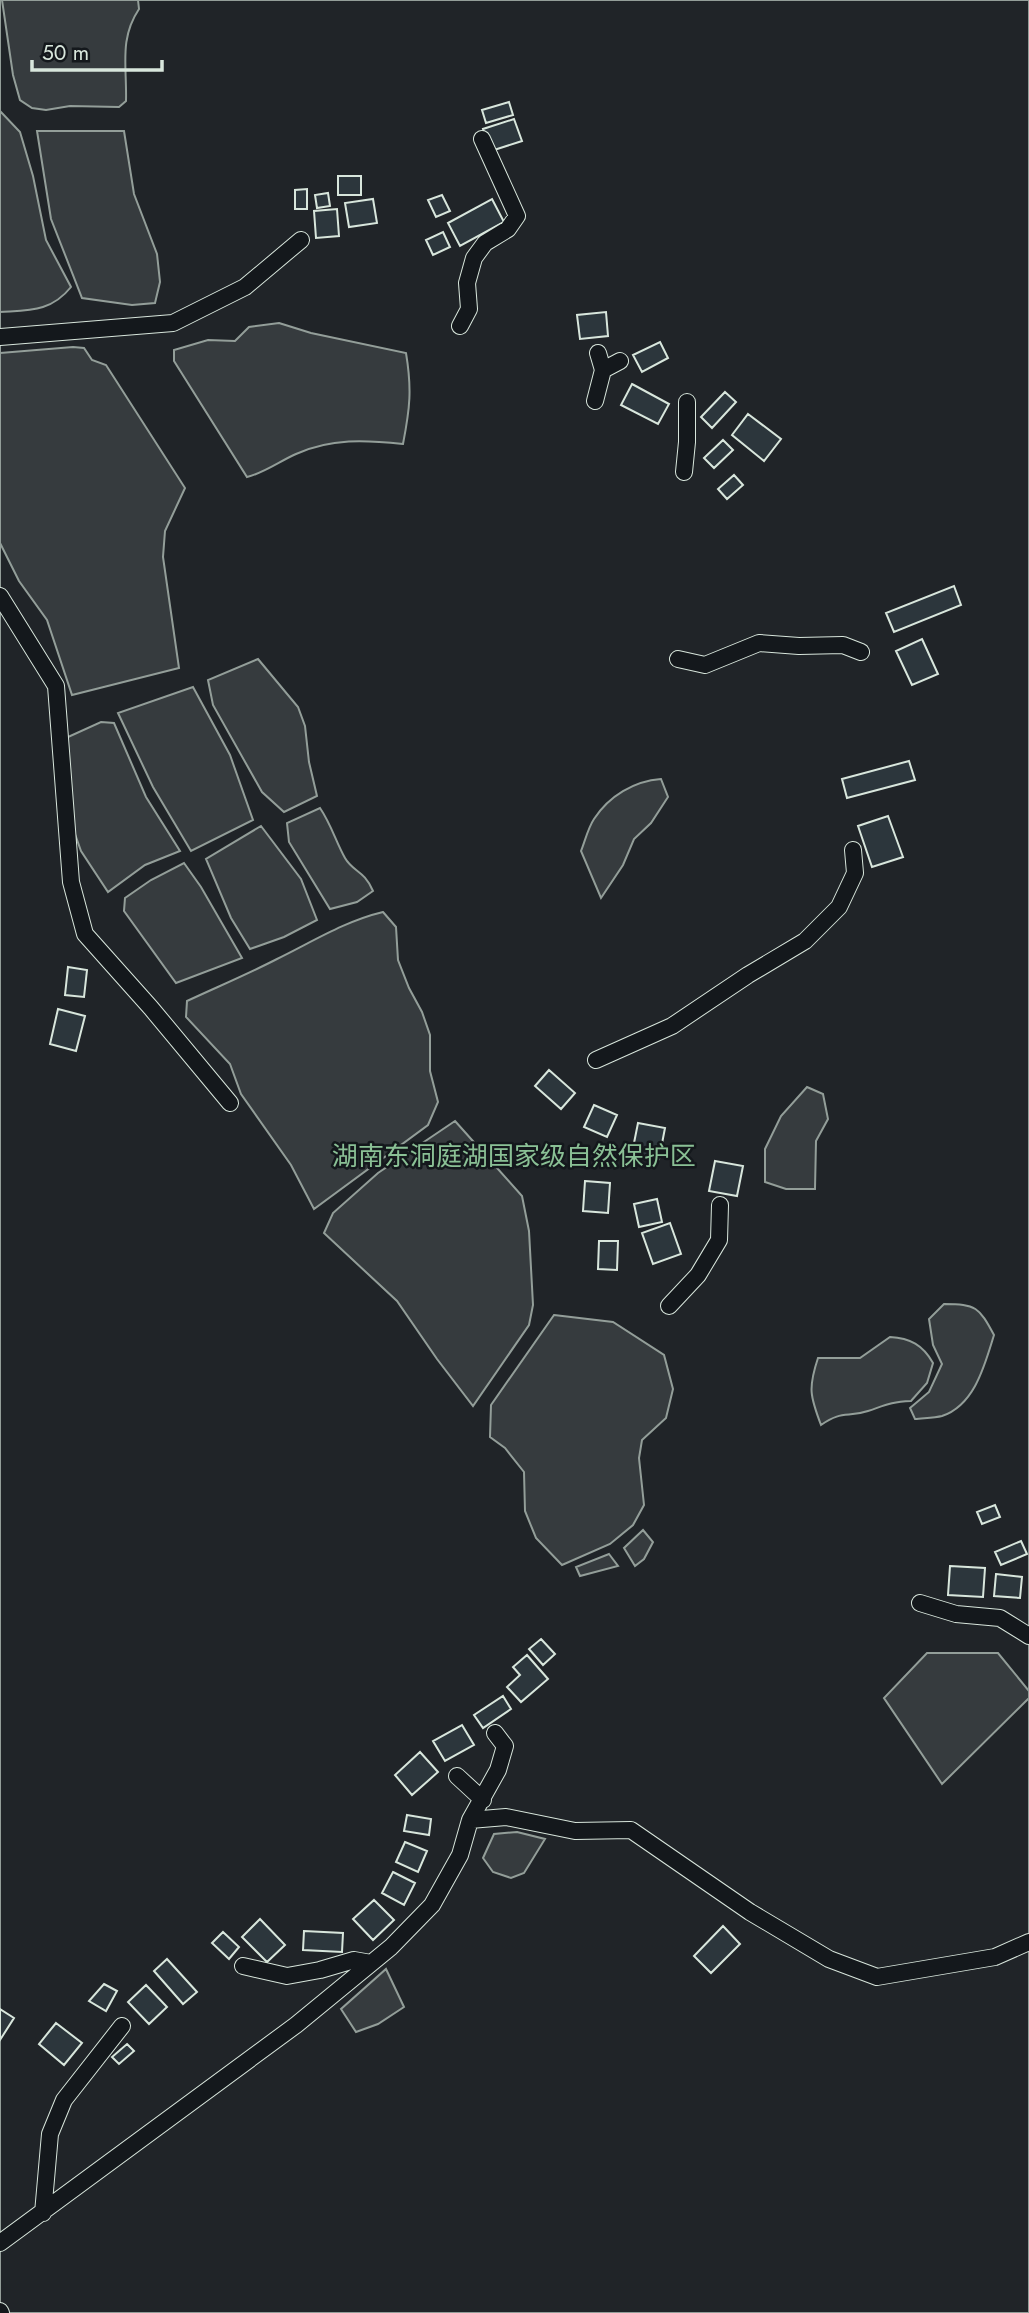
<svg xmlns="http://www.w3.org/2000/svg" width="1029" height="2313" viewBox="0 0 1029 2313" font-family="Jost,'Noto Sans SC',sans-serif">
<style>
.green{fill:#202428;stroke:#939e99;stroke-width:2}
.water{fill:#363b3e;stroke:#939e99;stroke-width:2}
.building{fill:#2c363c;stroke:#d8e6dc;stroke-width:2}
.lines{fill:none;stroke-linecap:round;stroke-linejoin:round}
.minor-casing{stroke:#d8e6dc;stroke-width:18}
.minor{stroke:#14181c;stroke-width:16}
.labels{text-anchor:middle;dominant-baseline:central;stroke-width:5;stroke-linejoin:round;paint-order:stroke}
.park-label{font-size:26px;fill:#8ac095;stroke:#14181c}
</style>
<rect width="100%" height="100%" fill="#14181c"/>
<path class="green" d="M 0,0 L 1029,0 L 1029,2313 L 0,2313 Z"/>
<path class="water" d="M 138,0 L 139,9 C 119,39 127,66 126,101 L 119,107 L 70,106 L 46,110 L 32,108 L 20,100 L 13,75 L 2,0 Z
M 0,111 L 20,132 L 33,176 L 46,240 L 71,287 C 51,312 29,310 0,312 Z
M 124,131 L 134,194 L 157,254 L 160,282 L 155,303 L 132,305 L 82,298 L 51,219 L 37,131 Z
M 279,323 L 311,333 L 406,353 C 412,389 410,408 403,444 C 366,440 331,438 296,454 C 280,461 264,473 247,477 L 174,361 L 174,350 L 208,340 L 235,341 L 249,327 Z
M 73,347 L 84,348 L 92,360 L 106,365 L 185,488 L 165,531 L 163,557 L 179,668 L 72,695 L 47,620 L 19,581 L 0,543 L 0,353 Z
M 258,659 L 298,707 L 305,726 L 309,762 L 317,796 L 284,812 L 262,792 L 213,705 L 208,680 Z
M 193,687 L 230,755 L 253,820 L 191,851 L 153,787 L 118,713 Z
M 101,722 L 114,723 L 146,797 L 180,851 L 145,865 L 108,892 L 81,851 L 70,820 L 62,761 L 68,737 Z
M 661,779 L 668,797 L 651,823 L 634,839 L 623,865 L 601,898 L 581,851 C 585,841 588,828 594,819 C 609,796 634,781 661,779 Z
M 320,808 C 331,824 336,842 345,858 C 353,872 364,870 373,891 L 357,902 L 330,909 L 289,842 L 287,823 Z
M 261,826 L 301,879 L 317,920 L 284,937 L 250,949 L 231,918 L 206,859 Z
M 184,863 L 201,887 L 242,958 L 176,983 L 124,911 L 125,898 L 151,880 Z
M 383,912 L 396,927 L 398,960 L 409,988 L 422,1012 L 430,1035 L 430,1071 L 438,1102 L 428,1125 L 314,1209 L 291,1165 L 241,1094 L 230,1064 L 186,1017 L 187,1001 C 217,987 248,974 277,959 C 312,942 345,921 383,912 Z
M 807,1087 L 823,1094 L 828,1119 L 816,1141 L 815,1189 L 786,1189 L 765,1182 L 765,1149 L 781,1116 Z
M 455,1121 L 522,1196 L 529,1231 L 533,1305 L 529,1325 L 473,1406 L 437,1359 L 397,1301 L 324,1233 L 333,1213 L 378,1173 Z
M 944,1304 C 976,1304 979,1307 994,1335 C 985,1364 975,1405 942,1416 C 934,1418 923,1418 915,1419 L 910,1408 L 929,1392 L 942,1364 L 933,1345 L 929,1319 Z
M 554,1315 L 613,1322 L 664,1355 L 673,1389 L 666,1418 L 642,1440 L 639,1458 L 644,1505 L 633,1525 L 610,1544 L 562,1565 L 536,1538 L 525,1511 L 524,1472 L 505,1448 L 490,1437 L 491,1405 Z
M 890,1337 C 910,1338 923,1345 933,1363 L 927,1383 L 911,1401 C 891,1402 886,1405 868,1411 C 847,1418 842,1410 821,1425 C 810,1396 808,1388 818,1358 L 860,1358 Z
M 643,1530 L 653,1542 L 644,1559 L 635,1566 L 624,1548 Z
M 609,1554 L 618,1566 L 580,1576 L 576,1567 Z
M 927,1653 L 998,1653 L 1029,1691 L 1029,1698 L 942,1784 L 884,1698 Z
M 517,1832 L 545,1839 L 524,1873 L 511,1878 L 493,1872 L 483,1858 L 494,1834 Z
M 386,1969 L 404,2007 L 378,2024 L 356,2032 L 341,2009 Z"/>
<path class="building" d="M 509,102 L 513,115 L 486,123 L 482,110 Z
M 514,119 L 522,141 L 491,151 L 483,129 Z
M 338,176 L 361,176 L 361,195 L 338,195 Z
M 307,189 L 307,209 L 295,209 L 295,190 Z
M 328,193 L 330,206 L 317,208 L 315,195 Z
M 442,195 L 450,211 L 436,217 L 428,200 Z
M 373,199 L 377,223 L 349,227 L 345,203 Z
M 492,199 L 504,222 L 460,246 L 448,223 Z
M 337,209 L 339,236 L 316,238 L 314,211 Z
M 443,232 L 450,247 L 433,255 L 426,240 Z
M 606,312 L 608,336 L 580,339 L 577,315 Z
M 660,342 L 668,358 L 642,372 L 633,355 Z
M 632,384 L 669,404 L 658,424 L 621,405 Z
M 725,392 L 736,402 L 712,428 L 701,417 Z
M 748,414 L 781,439 L 764,461 L 732,435 Z
M 723,440 L 733,450 L 714,468 L 704,458 Z
M 734,475 L 743,485 L 727,499 L 718,489 Z
M 954,586 L 961,605 L 894,632 L 886,613 Z
M 922,639 L 938,674 L 912,685 L 896,651 Z
M 909,761 L 915,780 L 847,798 L 842,779 Z
M 888,816 L 903,857 L 872,867 L 858,826 Z
M 68,967 L 87,970 L 84,997 L 65,995 Z
M 58,1009 L 85,1016 L 76,1051 L 50,1044 Z
M 549,1070 L 575,1093 L 561,1109 L 535,1086 Z
M 594,1105 L 617,1115 L 607,1137 L 584,1127 Z
M 638,1123 L 665,1128 L 659,1159 L 632,1153 Z
M 715,1161 L 743,1166 L 737,1196 L 709,1191 Z
M 585,1181 L 610,1183 L 608,1213 L 583,1211 Z
M 657,1199 L 662,1222 L 639,1227 L 634,1204 Z
M 670,1223 L 681,1254 L 653,1264 L 642,1233 Z
M 599,1241 L 618,1241 L 617,1270 L 598,1269 Z
M 995,1505 L 1000,1517 L 982,1524 L 977,1512 Z
M 1021,1541 L 1027,1554 L 1001,1565 L 995,1552 Z
M 950,1566 L 985,1568 L 983,1597 L 948,1595 Z
M 996,1574 L 1022,1577 L 1020,1598 L 994,1596 Z
M 541,1639 L 555,1654 L 543,1665 L 529,1649 Z
M 527,1655 L 548,1679 L 521,1702 L 507,1687 L 520,1675 L 513,1667 Z
M 503,1696 L 511,1709 L 483,1728 L 474,1715 Z
M 462,1725 L 474,1745 L 445,1761 L 433,1741 Z
M 420,1752 L 438,1772 L 412,1795 L 395,1775 Z
M 407,1815 L 431,1819 L 429,1835 L 404,1831 Z
M 405,1842 L 427,1851 L 418,1872 L 396,1862 Z
M 393,1872 L 415,1883 L 404,1905 L 382,1893 Z
M 374,1900 L 394,1920 L 373,1940 L 353,1919 Z
M 260,1919 L 285,1945 L 267,1962 L 242,1937 Z
M 723,1926 L 740,1944 L 711,1973 L 694,1956 Z
M 304,1931 L 343,1933 L 342,1952 L 303,1950 Z
M 223,1932 L 239,1947 L 229,1959 L 212,1943 Z
M 167,1959 L 197,1992 L 183,2004 L 154,1971 Z
M 104,1984 L 117,1991 L 106,2011 L 89,2001 Z
M 146,1985 L 167,2007 L 149,2024 L 128,2002 Z
M 0,2009 L 14,2018 L 0,2040 Z
M 56,2023 L 82,2043 L 64,2065 L 39,2044 Z
M 127,2044 L 134,2051 L 119,2064 L 112,2057 Z"/>
<g class="lines">
<defs>
<path id="minor" d="M 460,326 L 469,309 L 467,283 L 474,258 L 485,243 L 508,229 L 517,216 L 482,139
M 0,337 L 173,323 L 245,287 L 301,240
M 603,370 L 620,361
M 595,401 L 603,370 L 598,353
M 684,472 L 687,442 L 687,402
M 0,596 L 56,686 L 71,882 L 85,934 L 151,1008 L 230,1103
M 678,659 L 705,665 L 759,643 L 799,646 L 843,645 L 861,652
M 596,1060 L 672,1026 L 748,975 L 805,941 L 839,907 L 855,873 L 853,850
M 669,1306 L 698,1275 L 719,1240 L 720,1205
M 920,1603 L 956,1614 L 1000,1618 L 1029,1636
M 457,1776 L 483,1800
M 470,1820 L 498,1770 L 505,1746 L 495,1733
M 243,1966 L 287,1976 L 320,1970 L 354,1960 L 371,1963
M 43,2213 L 50,2134 L 64,2100 L 122,2026
M 0,2243 L 296,2025 L 391,1947 L 432,1905 L 460,1855 L 470,1820 L 506,1817 L 575,1831 L 631,1830 L 750,1912 L 829,1959 L 877,1977 L 995,1957 L 1029,1942
M 0,2311 L 1,2313"/>
</defs>
<use href="#minor" class="minor-casing"/>
<use href="#minor" class="minor"/>
</g>
<g class="labels">
<g class="park-label">
<text x="514" y="1156">湖南东洞庭湖国家级自然保护区</text>
</g>
</g>
<path d="M32 60v10h130v-10" fill="none" stroke="#d8e6dc" stroke-width="3.5"/>
<text x="42" y="60" font-size="21" fill="#d8e6dc" stroke="#14181c" stroke-width="5" paint-order="stroke">50 m</text>
</svg>
